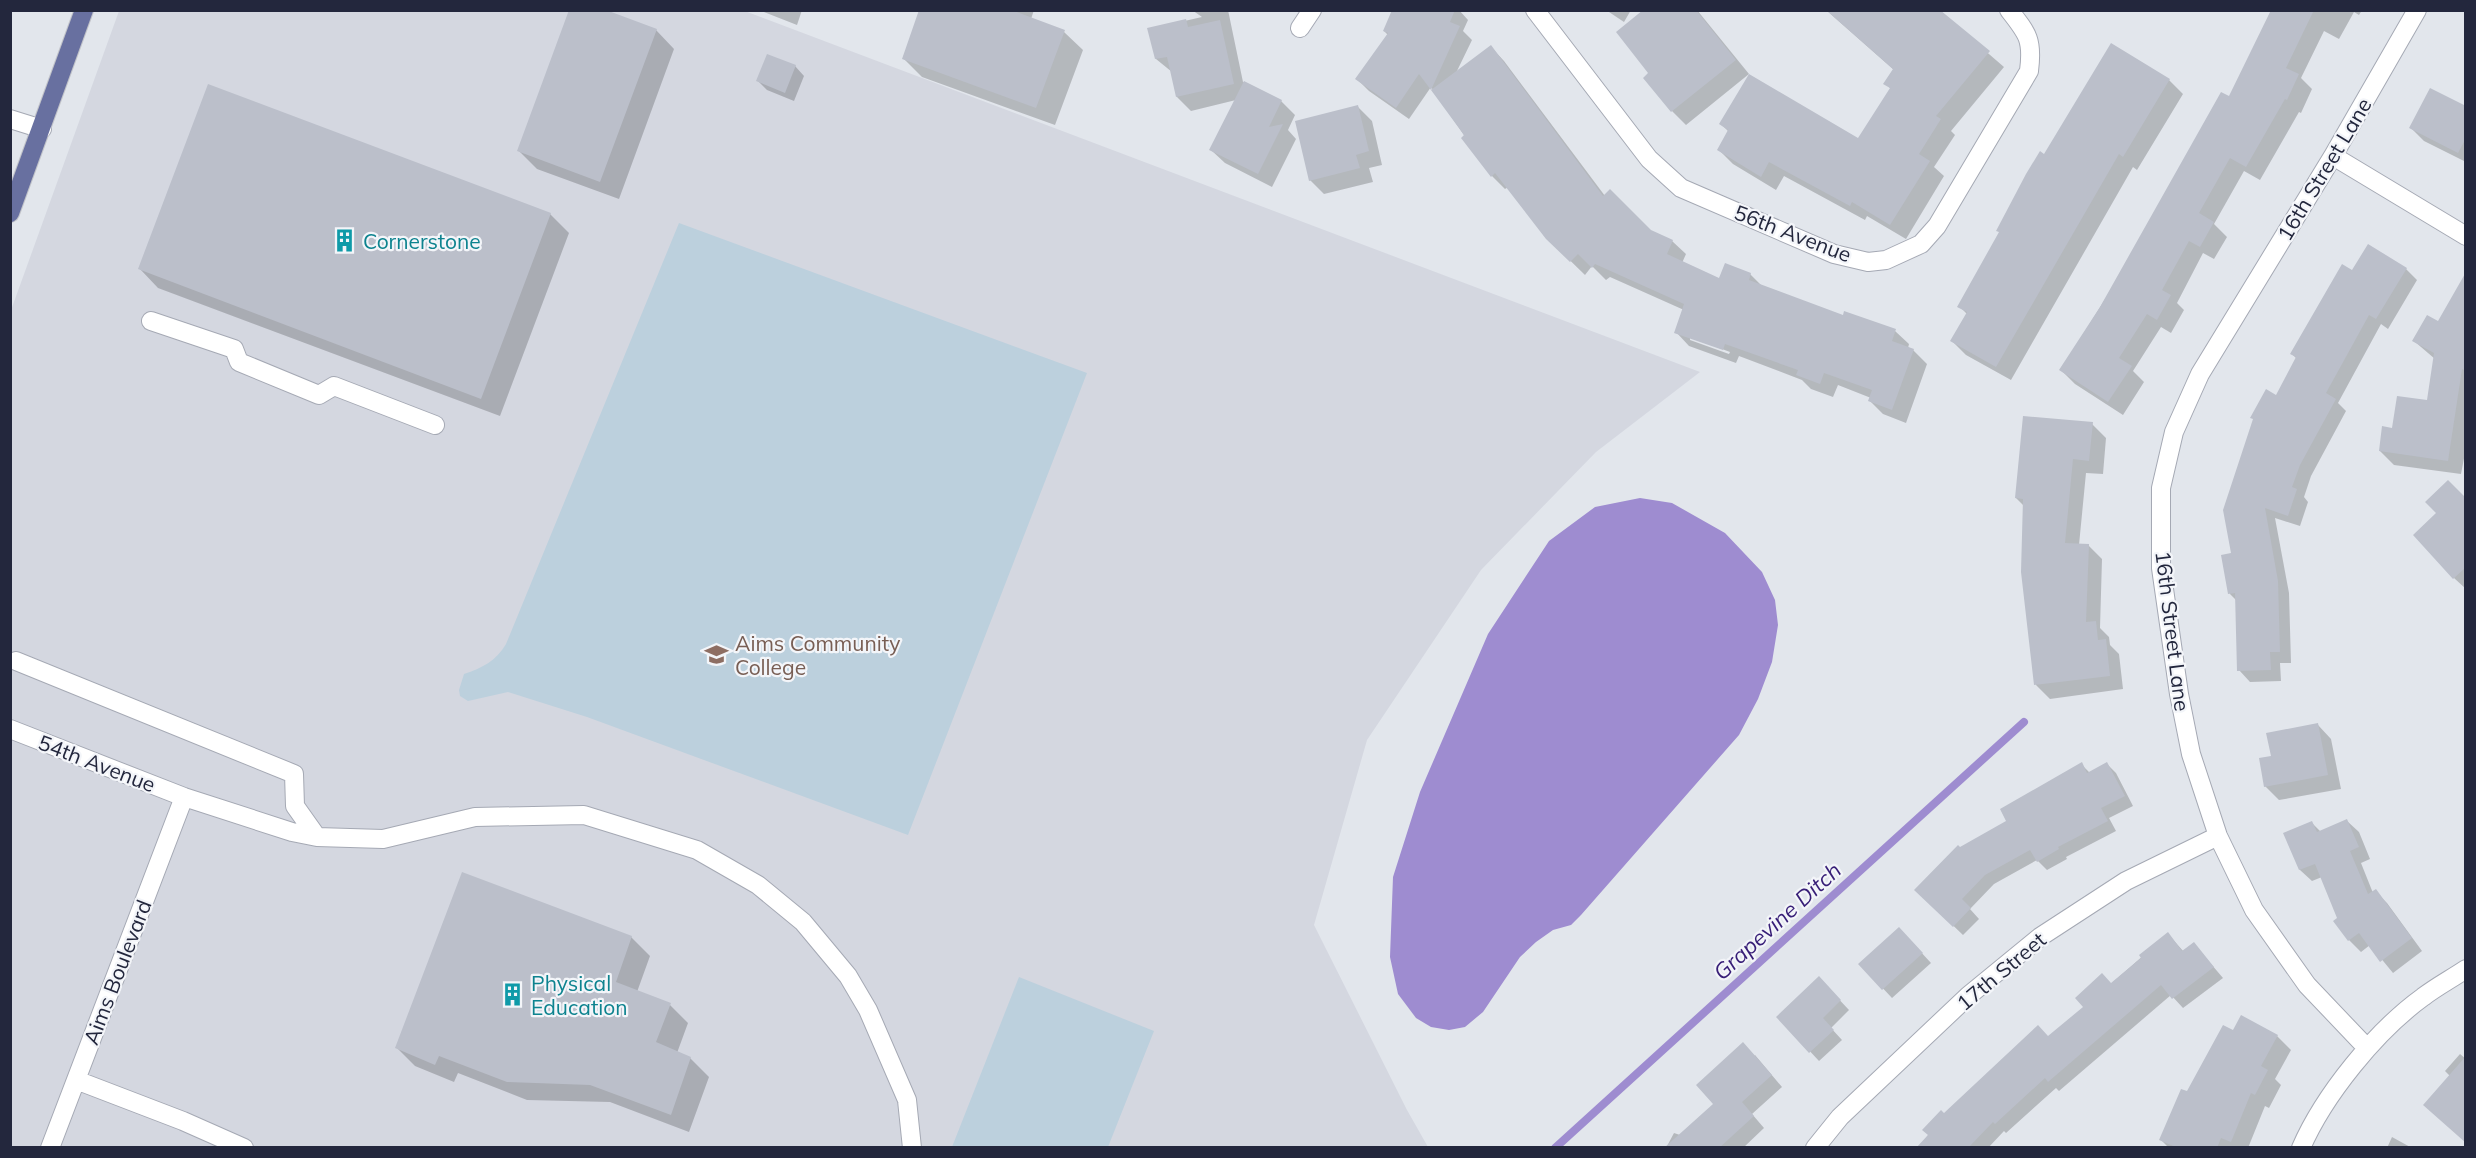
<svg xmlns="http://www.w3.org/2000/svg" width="2476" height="1158" viewBox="0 0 2476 1158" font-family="Mulish,sans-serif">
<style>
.built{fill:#d4d7e0}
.green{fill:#bcd0dd}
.water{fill:#9e8cd0}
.shadow{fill:#0003;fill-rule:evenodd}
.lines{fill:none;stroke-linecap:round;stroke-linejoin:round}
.stream{stroke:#9e8cd0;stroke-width:8}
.building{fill:#bbbfca}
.minor-casing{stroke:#a5a9b4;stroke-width:20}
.major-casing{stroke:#c1c3c9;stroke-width:20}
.minor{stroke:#fff;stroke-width:18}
.major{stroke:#6870a0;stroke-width:18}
.labels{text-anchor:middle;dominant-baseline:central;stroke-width:4.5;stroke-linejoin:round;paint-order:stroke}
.street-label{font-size:21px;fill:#23273d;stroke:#f3f5f9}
.culture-label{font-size:21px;fill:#0d838f;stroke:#f3f5f9;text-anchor:start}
.education-label{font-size:21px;fill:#785e54;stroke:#f3f5f9;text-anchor:start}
.water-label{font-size:22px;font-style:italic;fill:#371e77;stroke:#f3f5f9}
</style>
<rect width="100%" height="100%" fill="#e2e6ec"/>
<path class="built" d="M 742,10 L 1700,372 L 1596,452 L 1481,570 L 1367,740 L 1314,925 L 1407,1110 L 1428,1147 L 11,1148 L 10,313 L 119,11 Z"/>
<path class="green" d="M 679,223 L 1087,373 L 908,835 L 587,717 L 508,692 L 468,701 L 460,696 L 459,690 L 464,674 C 482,668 496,661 506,644 Z
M 1019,977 L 1154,1031 L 1108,1147 L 952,1147 Z"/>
<path class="water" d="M 1640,498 L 1672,503 L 1725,533 L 1762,572 L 1775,600 L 1778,625 L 1772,662 L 1758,699 L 1739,735 L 1581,915 L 1571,925 L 1553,930 L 1536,942 L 1520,957 L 1483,1012 L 1465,1027 L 1449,1030 L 1431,1027 L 1416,1018 L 1398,994 L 1390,957 L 1393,877 L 1420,792 L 1488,634 L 1549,541 L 1595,507 Z"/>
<path class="shadow" d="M 759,10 L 802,10 L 797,25 Z
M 921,10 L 1034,10 L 1031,19 L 1064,32 L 1083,50 L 1055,125 L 922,77 L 903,58 Z
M 1192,10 L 1228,10 L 1243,82 L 1281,101 L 1295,115 L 1288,130 L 1296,139 L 1272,187 L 1225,163 L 1211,150 L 1236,100 L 1191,111 L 1177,97 L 1172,72 L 1156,59 L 1149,29 L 1202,17 Z
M 1394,10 L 1459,10 L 1468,20 L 1463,31 L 1472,40 L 1456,73 L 1491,47 L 1504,61 L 1605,196 L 1650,231 L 1672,241 L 1686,254 L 1682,263 L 1720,280 L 1750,274 L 1763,287 L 1844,317 L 1845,313 L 1895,331 L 1909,344 L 1908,348 L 1913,350 L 1927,364 L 1906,423 L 1883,414 L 1870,401 L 1871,398 L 1838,385 L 1833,397 L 1811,389 L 1802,380 L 1739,356 L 1736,363 L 1689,346 L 1676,332 L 1684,310 L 1610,277 L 1606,280 L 1592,266 L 1585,275 L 1547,238 L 1508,187 L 1505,189 L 1492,176 L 1431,87 L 1409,119 L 1369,91 L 1357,79 L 1388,35 L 1384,31 ZM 1690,337 L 1730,352 L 1729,354 L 1690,340 Z
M 1606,10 L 1631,10 L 1624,22 Z
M 1645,10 L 1697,10 L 1749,74 L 1686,125 L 1672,111 L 1650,73 Z
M 1826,10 L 1938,10 L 2004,67 L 1951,131 L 1955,135 L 1934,167 L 1944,176 L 1906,239 L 1867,216 L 1865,220 L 1784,176 L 1776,190 L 1733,164 L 1719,150 L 1729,132 L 1721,124 L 1858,140 L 1891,89 L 1885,83 L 1894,70 Z
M 2273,10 L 2362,10 L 2359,15 L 2354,12 L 2339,39 L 2324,31 L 2301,78 L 2312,89 L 2301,113 L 2299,112 L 2260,180 L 2244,171 L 2214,224 L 2227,237 L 2214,259 L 2203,253 L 2177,303 L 2184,310 L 2171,333 L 2161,327 L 2133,371 L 2144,382 L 2123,415 L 2075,384 L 2061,370 L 2230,98 Z
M 656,30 L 674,49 L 619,199 L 537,169 L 519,151 Z
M 2111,45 L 2169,80 L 2183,94 L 2137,170 L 2133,167 L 2011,380 L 1966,355 L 1952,341 L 1967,314 L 1959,306 Z
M 795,66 L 804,76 L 794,101 L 767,90 L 758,81 Z
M 1358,107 L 1372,121 L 1382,165 L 1369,168 L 1373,182 L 1324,194 L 1310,180 Z
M 2466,108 L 2466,162 L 2424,141 L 2411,128 Z
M 550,214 L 569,233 L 500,416 L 158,288 L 140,269 Z
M 2342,266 L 2352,272 L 2406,269 L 2417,280 L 2388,329 L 2381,324 L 2338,403 L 2346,411 L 2311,476 L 2304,497 L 2308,502 L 2300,526 L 2275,518 L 2289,593 L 2291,663 L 2280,663 L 2281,681 L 2250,682 L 2239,670 L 2236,600 L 2230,594 L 2232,555 L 2277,397 L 2297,359 L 2292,354 Z
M 2466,303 L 2466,448 L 2461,474 L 2394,465 L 2380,451 L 2393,429 L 2428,402 L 2435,359 L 2414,341 Z
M 2092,424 L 2106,438 L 2103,474 L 2086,473 L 2079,545 L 2088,545 L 2102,559 L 2100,628 L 2109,637 L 2110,645 L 2119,654 L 2123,689 L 2050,699 L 2036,685 L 2024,506 L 2016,498 Z
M 2466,499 L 2466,589 L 2454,578 Z
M 2318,725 L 2331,739 L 2341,789 L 2279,800 L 2265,786 L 2272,757 Z
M 2081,764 L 2090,773 L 2107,764 L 2116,773 L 2133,806 L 2109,818 L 2116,831 L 2066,857 L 2067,859 L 2047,870 L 2037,860 L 1994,884 L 1970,909 L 1979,919 L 1963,935 L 1916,890 L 1960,849 L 2008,821 Z
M 2347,821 L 2359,832 L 2370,859 L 2361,863 L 2373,893 L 2375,891 L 2387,903 L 2422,951 L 2393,973 L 2370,945 L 2361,952 L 2349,940 L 2335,921 L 2339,918 L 2322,877 L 2312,881 L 2300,870 L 2285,834 L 2312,823 L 2321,832 Z
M 2168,934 L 2184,952 L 2194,944 L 2223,978 L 2183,1008 L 2171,995 L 2059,1091 L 2056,1088 L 2006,1133 L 2004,1131 L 1988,1148 L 1918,1148 L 1944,1115 L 2049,1038 Z
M 631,937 L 650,956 L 637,992 L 670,1005 L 688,1023 L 677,1053 L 690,1058 L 709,1077 L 689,1132 L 610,1102 L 527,1100 L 458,1073 L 454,1082 L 415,1066 L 397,1048 Z
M 1908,938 L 1931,963 L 1892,998 L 1860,964 Z
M 1819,978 L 1849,1010 L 1831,1028 L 1842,1040 L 1819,1061 L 1778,1017 Z
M 2233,1032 L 2277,1036 L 2291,1050 L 2275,1079 L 2281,1085 L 2269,1108 L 2265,1106 L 2248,1148 L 2169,1148 L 2161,1140 L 2187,1093 Z
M 2460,1054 L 2466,1059 L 2450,1076 L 2445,1071 Z
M 1755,1055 L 1782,1087 L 1752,1114 L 1764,1128 L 1743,1148 L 1666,1148 L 1674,1133 L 1680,1135 L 1715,1104 Z
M 2392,1137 L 2412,1148 L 2387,1148 Z"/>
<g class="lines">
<path class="stream" d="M 1555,1148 L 2024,722"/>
</g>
<path class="building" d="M 569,10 L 606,10 L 657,29 L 600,182 L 517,151 Z
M 919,10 L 1011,10 L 1065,30 L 1036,108 L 902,59 Z
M 1392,10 L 1455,10 L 1450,22 L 1460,26 L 1431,90 L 1419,74 L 1396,108 L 1355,79 L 1388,33 L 1383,31 Z
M 1643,10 L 1696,10 L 1736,60 L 1671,112 L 1643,78 L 1648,73 L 1616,32 Z
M 1826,10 L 1940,10 L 1990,51 L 1936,116 L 1941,119 L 1919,154 L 1930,161 L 1890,225 L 1852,202 L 1850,206 L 1769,162 L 1761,177 L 1717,150 L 1728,130 L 1719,124 L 1749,74 L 1858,138 L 1890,88 L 1883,84 L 1893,69 Z
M 2271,10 L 2314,10 L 2286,68 L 2299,74 L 2287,100 L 2285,99 L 2246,167 L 2230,158 L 2199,213 L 2214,222 L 2200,247 L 2189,241 L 2162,290 L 2171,295 L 2157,320 L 2147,314 L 2119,358 L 2132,366 L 2108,402 L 2059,370 L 2100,307 L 2221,92 L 2229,96 Z
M 1186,19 L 1188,27 L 1220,20 L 1234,84 L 1176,97 L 1167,57 L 1155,59 L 1147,28 Z
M 2111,43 L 2170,79 L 2123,157 L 2119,154 L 1996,367 L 1950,341 L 1967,312 L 1957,307 L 1999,232 L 1996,231 L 2026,174 L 2040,151 L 2044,154 Z
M 1491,45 L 1603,196 L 1610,189 L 1651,230 L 1673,240 L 1667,254 L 1719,278 L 1725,263 L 1751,273 L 1749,280 L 1843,315 L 1844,311 L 1896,329 L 1892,341 L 1914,349 L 1892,410 L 1868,401 L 1872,390 L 1824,373 L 1820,384 L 1796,375 L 1798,370 L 1725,344 L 1723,350 L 1674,333 L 1684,304 L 1595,264 L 1592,268 L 1578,254 L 1570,262 L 1546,239 L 1495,173 L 1491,177 L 1461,138 L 1464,135 L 1431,90 Z
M 767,54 L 796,65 L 785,93 L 756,81 Z
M 1244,81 L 1282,100 L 1269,127 L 1283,124 L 1258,174 L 1209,150 Z
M 208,84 L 551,213 L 481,399 L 138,269 Z
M 2430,88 L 2466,106 L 2466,138 L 2458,153 L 2409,128 Z
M 1358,105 L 1369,151 L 1356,155 L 1360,168 L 1309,181 L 1295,121 Z
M 2368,244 L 2407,268 L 2376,319 L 2369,315 L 2326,393 L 2336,399 L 2300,465 L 2292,487 L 2297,489 L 2288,516 L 2265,508 L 2278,581 L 2280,652 L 2270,652 L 2271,670 L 2237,671 L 2235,593 L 2228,594 L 2221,555 L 2231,553 L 2223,510 L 2253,419 L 2250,418 L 2266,389 L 2276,395 L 2296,357 L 2290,354 L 2342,264 L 2352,270 Z
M 2466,272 L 2466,371 L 2462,369 L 2448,461 L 2379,451 L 2382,426 L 2392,428 L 2397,396 L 2427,400 L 2434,353 L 2412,341 L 2427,315 L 2438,321 Z
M 2023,416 L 2093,422 L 2089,461 L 2073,459 L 2065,543 L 2089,544 L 2086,622 L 2096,621 L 2098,640 L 2106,639 L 2110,676 L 2034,685 L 2021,572 L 2023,499 L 2015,498 Z
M 2448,480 L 2466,498 L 2466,567 L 2453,579 L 2413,535 L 2436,513 L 2425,502 Z
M 2318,723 L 2328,775 L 2264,787 L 2259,758 L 2271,756 L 2266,733 Z
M 2082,762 L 2087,773 L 2107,762 L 2125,796 L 2101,808 L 2108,821 L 2058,847 L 2059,849 L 2037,862 L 2030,850 L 1985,875 L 1962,899 L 1971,908 L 1953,927 L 1914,890 L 1958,845 L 1960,847 L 2006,821 L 2000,809 Z
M 2347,819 L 2359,847 L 2350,851 L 2368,894 L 2376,889 L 2412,938 L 2380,962 L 2359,933 L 2348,941 L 2333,921 L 2337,918 L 2315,864 L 2299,870 L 2283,833 L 2312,821 L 2317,832 Z
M 462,872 L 632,936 L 616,982 L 671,1003 L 656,1042 L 691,1057 L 671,1115 L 590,1085 L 507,1082 L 439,1056 L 435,1065 L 395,1048 Z
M 1899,927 L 1923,953 L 1882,990 L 1858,964 Z
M 2168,932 L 2182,951 L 2194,942 L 2214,967 L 2172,999 L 2161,985 L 2048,1082 L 2045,1078 L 1995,1124 L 1993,1122 L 1968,1148 L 1916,1148 L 1928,1135 L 1922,1130 L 1941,1110 L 1944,1113 L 2038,1025 L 2048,1036 L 2083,1007 L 2075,998 L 2102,973 L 2111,983 L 2141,958 L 2139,955 Z
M 1819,976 L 1841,1000 L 1823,1018 L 1834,1030 L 1809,1053 L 1776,1017 Z
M 2241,1015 L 2278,1035 L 2261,1066 L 2268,1070 L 2255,1095 L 2251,1093 L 2231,1142 L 2221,1138 L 2217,1148 L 2178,1148 L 2159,1140 L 2181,1089 L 2187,1091 L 2223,1025 L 2233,1030 Z
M 1743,1042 L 1772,1075 L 1742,1102 L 1754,1116 L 1719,1148 L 1664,1148 L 1713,1104 L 1696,1085 Z
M 2466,1056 L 2466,1143 L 2423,1105 Z"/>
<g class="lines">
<defs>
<path id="minor" d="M 1535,10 L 1649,159 L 1681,188 L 1834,254 L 1868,262 L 1886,260 L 1921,244 L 1937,226 L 2029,71 C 2033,40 2028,34 2009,10
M 1300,28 L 1312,10
M 10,119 L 42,129
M 2333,156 L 2466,236
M 151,321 L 234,349 L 239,362 L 319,395 L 334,386 L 435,425
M 16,661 L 294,774 L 295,806 L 317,837
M 10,729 L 184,797 L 292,832 L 317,837 L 383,839 L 475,817 L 584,815 L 697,850 L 758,885 L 803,922 L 848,976 L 868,1010 L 907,1100 L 912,1148
M 2367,1048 L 2307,985 L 2254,910 L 2218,836 L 2191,754 L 2179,694 L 2161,568 L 2161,488 L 2174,432 L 2200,374 L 2333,156 L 2417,10
M 76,1080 L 183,1121 L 244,1148
M 50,1148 L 184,797
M 1815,1148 L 1840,1117 L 1968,996 L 2040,937 L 2126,881 L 2218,836
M 2301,1148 C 2324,1095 2376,1031 2423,997 C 2436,987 2451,979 2466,969"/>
<path id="major" d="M 10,213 L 84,10"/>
</defs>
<use href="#minor" class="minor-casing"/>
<use href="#major" class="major-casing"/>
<use href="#minor" class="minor"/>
<use href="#major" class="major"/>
</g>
<defs>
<symbol id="building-bare" viewBox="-9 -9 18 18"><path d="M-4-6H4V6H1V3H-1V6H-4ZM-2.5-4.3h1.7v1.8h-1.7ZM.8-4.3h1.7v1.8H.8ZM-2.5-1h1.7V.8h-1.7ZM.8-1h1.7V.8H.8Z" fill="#0f9aa8" stroke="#f3f5f9" stroke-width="2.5" paint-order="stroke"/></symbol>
<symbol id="university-bare" viewBox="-9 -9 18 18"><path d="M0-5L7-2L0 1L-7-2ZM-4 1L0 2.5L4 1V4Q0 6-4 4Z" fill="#8d6e63" stroke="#f3f5f9" stroke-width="2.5" paint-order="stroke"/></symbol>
</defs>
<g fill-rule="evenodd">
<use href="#building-bare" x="328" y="224" width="33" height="33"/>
<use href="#university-bare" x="700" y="638" width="33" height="33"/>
<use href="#building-bare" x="496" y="978" width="33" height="33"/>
</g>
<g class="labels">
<g class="street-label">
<text transform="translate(2324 169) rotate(-59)">16th Street Lane</text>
<text transform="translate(1793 233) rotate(21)">56th Avenue</text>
<text transform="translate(2173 631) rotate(83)">16th Street Lane</text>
<text transform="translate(97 763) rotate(21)">54th Avenue</text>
<text transform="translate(2001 971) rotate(-40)">17th Street</text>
<text transform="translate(117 972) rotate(-69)">Aims Boulevard</text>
</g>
<g class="culture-label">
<text x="363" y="241">Cornerstone</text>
<text x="531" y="983">Physical<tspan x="531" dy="24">Education</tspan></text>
</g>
<g class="education-label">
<text x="735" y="643">Aims Community<tspan x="735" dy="24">College</tspan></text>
</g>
<g class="water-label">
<text transform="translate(1777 921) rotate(-42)">Grapevine Ditch</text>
</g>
</g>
<rect width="2476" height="1158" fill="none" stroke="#23273d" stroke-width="24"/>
</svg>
